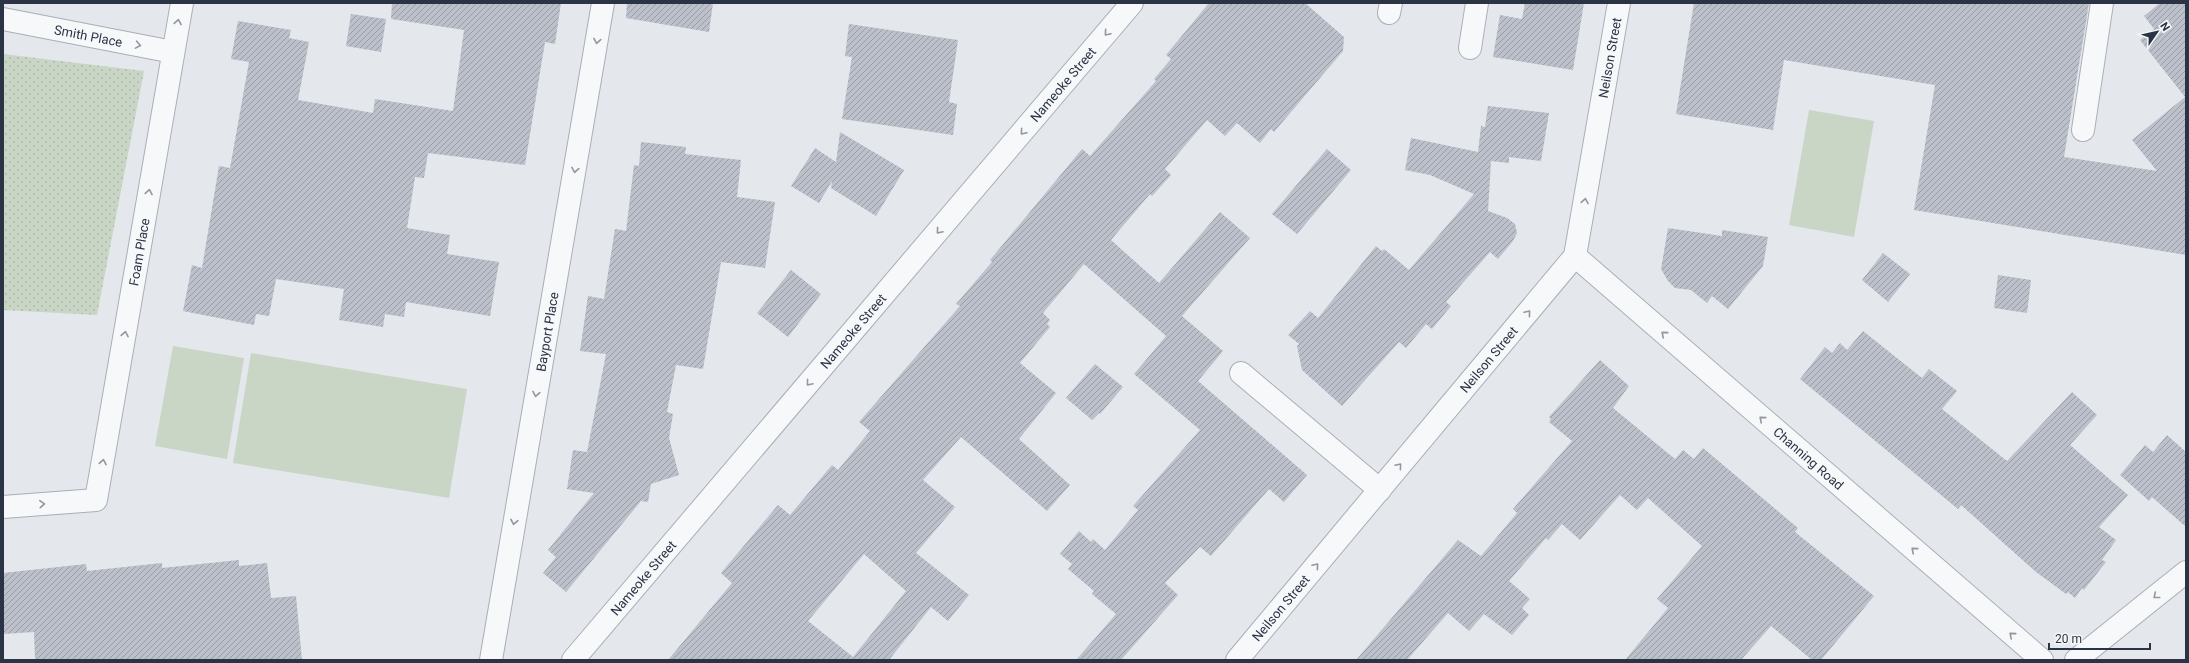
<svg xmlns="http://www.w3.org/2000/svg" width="2189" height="663" viewBox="0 0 2189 663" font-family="Roboto,sans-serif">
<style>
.grass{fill:url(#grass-dots)}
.garden{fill:#c9d6c5}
.building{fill:url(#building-hatch);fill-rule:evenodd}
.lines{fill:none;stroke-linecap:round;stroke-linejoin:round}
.minor-casing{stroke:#a9aeb7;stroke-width:24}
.minor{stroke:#f7f8fa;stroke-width:22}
.oneway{stroke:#9196a0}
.labels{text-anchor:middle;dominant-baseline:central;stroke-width:3;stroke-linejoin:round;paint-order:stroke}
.street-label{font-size:13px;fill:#2b3445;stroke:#f4f6f9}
</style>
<defs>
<pattern id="grass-dots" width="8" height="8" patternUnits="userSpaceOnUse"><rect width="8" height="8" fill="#c9d6c5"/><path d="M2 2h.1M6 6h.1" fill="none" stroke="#adb8ab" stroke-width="1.8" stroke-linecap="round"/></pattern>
<pattern id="building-hatch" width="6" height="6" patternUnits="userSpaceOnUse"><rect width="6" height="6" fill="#bbc0ca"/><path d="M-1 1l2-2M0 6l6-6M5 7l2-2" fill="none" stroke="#989da6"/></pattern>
</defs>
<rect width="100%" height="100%" fill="#e4e7ec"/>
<path class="grass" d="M 3,54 L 144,71 L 97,315 L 3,310 Z"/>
<path class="garden" d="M 1809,110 L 1874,121 L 1854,237 L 1789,225 Z
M 173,346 L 244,358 L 227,459 L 155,446 Z
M 251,353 L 467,389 L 449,498 L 233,463 Z"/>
<path class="building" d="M 392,3 L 561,3 L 555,44 L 545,42 L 525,165 L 428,153 L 424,178 L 415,177 L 407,228 L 450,235 L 447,254 L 499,262 L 490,316 L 406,302 L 404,317 L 385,314 L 383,327 L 339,320 L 344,289 L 276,279 L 269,316 L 256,314 L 254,325 L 183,311 L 192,265 L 202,268 L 219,166 L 230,168 L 249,62 L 231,59 L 238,21 L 291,30 L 289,38 L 309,42 L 298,100 L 373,113 L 375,99 L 453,111 L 464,30 L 391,19 Z
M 627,3 L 713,3 L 709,32 L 626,18 Z
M 1209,3 L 1305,3 L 1344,37 L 1343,51 L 1274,132 L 1271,129 L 1260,143 L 1237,123 L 1225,136 L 1207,120 L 1165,169 L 1171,175 L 1152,196 L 1150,194 L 1111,240 L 1159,283 L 1220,212 L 1250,238 L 1182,316 L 1223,351 L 1198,381 L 1307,475 L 1284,502 L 1269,489 L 1211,556 L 1200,547 L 1165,583 L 1178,595 L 1121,660 L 1076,660 L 1116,614 L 1092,594 L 1094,591 L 1068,569 L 1072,564 L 1060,554 L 1079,531 L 1091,542 L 1093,539 L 1105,550 L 1138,510 L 1133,506 L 1200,430 L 1134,374 L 1166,336 L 1084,264 L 1043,313 L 1050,320 L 1047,324 L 1050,327 L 1020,363 L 1056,393 L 1019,439 L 1070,485 L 1047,511 L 961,437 L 923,480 L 955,507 L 916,553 L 969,595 L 948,621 L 931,607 L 889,660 L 668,660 L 732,583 L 721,573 L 778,505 L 790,515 L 832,465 L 838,470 L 870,431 L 859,422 L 960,306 L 956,304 L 992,262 L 990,260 L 1082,149 L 1090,156 L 1156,81 L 1154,79 L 1171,59 L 1166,55 ZM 864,554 L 906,591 L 853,657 L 808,621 Z
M 1525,3 L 1584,3 L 1573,70 L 1493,57 L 1500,15 L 1522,19 Z
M 1694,3 L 2089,3 L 2064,157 L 2157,171 L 2132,140 L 2185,97 L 2140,40 L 2154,29 L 2144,16 L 2160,3 L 2186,3 L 2186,255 L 1914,210 L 1935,85 L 1784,60 L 1773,130 L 1676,114 Z
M 351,14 L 386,19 L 381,52 L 346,46 Z
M 849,24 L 958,40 L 949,102 L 957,104 L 953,135 L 842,119 L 852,57 L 845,56 Z
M 1488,106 L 1549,113 L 1541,161 L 1509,157 L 1509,163 L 1491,161 L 1488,211 L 1507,218 L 1515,224 L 1517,233 L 1513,241 L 1498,259 L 1490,252 L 1446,302 L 1451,306 L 1432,329 L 1426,324 L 1406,348 L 1399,342 L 1342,406 L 1302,370 L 1297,346 L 1299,344 L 1288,335 L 1310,311 L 1318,318 L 1376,246 L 1382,251 L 1384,249 L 1409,270 L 1474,194 L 1430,175 L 1405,170 L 1411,138 L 1478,152 L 1481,126 L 1485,127 Z
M 840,132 L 904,170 L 876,216 L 831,188 L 832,181 L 819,203 L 791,186 L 815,148 L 836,162 Z
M 641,142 L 686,147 L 685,154 L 741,160 L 737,197 L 775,202 L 765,268 L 721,262 L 703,369 L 676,365 L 667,412 L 673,414 L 669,438 L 679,475 L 651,484 L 648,502 L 641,501 L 566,592 L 543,573 L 556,557 L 548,550 L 594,493 L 567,489 L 573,450 L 587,452 L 606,354 L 580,351 L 588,296 L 604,299 L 615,229 L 626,231 L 634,165 L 639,166 Z
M 1327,149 L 1351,170 L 1297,234 L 1272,214 Z
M 1668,228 L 1722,236 L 1722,230 L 1768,237 L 1763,266 L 1728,309 L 1712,296 L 1707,303 L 1691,290 L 1675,288 L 1668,281 L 1661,269 Z
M 1883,253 L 1910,274 L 1888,302 L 1862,280 Z
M 791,270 L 821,294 L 788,337 L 757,313 Z
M 1998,275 L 2031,280 L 2027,313 L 1994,308 Z
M 1863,331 L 1922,378 L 1929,369 L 1957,391 L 1942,409 L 2007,461 L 2072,392 L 2097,415 L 2070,445 L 2128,495 L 2099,527 L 2116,540 L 2102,560 L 2106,562 L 2084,590 L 2082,588 L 2075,598 L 2068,592 L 2066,594 L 2036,572 L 1961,505 L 1958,509 L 1800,379 L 1825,347 L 1832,353 L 1840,343 L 1847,350 Z
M 1600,360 L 1629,386 L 1613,408 L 1675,459 L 1683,450 L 1694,459 L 1703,448 L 1798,528 L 1795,532 L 1874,596 L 1821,660 L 1812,660 L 1771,626 L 1741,660 L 1625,660 L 1668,608 L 1657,599 L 1702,546 L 1648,498 L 1637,510 L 1620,495 L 1580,540 L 1562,524 L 1548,540 L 1546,538 L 1509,581 L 1530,599 L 1522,608 L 1529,615 L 1512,635 L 1484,614 L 1469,631 L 1448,613 L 1407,660 L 1356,660 L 1458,540 L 1481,556 L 1517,513 L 1513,509 L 1572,441 L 1549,422 L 1551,419 L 1549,417 Z
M 1095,364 L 1123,387 L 1100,414 L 1099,413 L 1092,420 L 1066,398 Z
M 2167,435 L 2186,452 L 2186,527 L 2152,497 L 2149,501 L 2120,475 L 2145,445 L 2153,452 Z
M 239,560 L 239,566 L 267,563 L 271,598 L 296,596 L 302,660 L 35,660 L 34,632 L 3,634 L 3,573 L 86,564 L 87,571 L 162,563 L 162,568 Z"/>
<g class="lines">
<defs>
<g id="minor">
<path d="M 1389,13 L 1391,3"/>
<path id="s1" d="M 3,19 L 173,52"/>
<path d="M 1470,48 L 1477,3"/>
<path d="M 2083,130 L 2102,3"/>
<path id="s2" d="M 1575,256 L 2042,660"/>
<path d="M 1241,373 L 1380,490"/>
<path id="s3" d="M 3,507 L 96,500 L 182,3"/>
<path id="s4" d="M 491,660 L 603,3"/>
<path id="s5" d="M 573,660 L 1132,3"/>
<path id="s6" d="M 1237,660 L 1575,256 L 1619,3"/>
<path d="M 2076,660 L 2186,572"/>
</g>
</defs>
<use href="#minor" class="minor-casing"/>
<use href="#minor" class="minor"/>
</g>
<defs><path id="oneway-chevron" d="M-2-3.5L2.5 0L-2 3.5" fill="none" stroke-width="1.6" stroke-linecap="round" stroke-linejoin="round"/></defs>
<g class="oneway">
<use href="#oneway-chevron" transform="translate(178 22) rotate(-80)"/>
<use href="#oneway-chevron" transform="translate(1107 33) rotate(130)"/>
<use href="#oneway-chevron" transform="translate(597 41) rotate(100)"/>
<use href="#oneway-chevron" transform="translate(138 45) rotate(10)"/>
<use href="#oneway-chevron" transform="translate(1023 132) rotate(130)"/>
<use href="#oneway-chevron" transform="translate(575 170) rotate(100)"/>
<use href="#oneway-chevron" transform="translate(149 192) rotate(-80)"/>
<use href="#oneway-chevron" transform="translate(1585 201) rotate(-80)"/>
<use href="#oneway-chevron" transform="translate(939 231) rotate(130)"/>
<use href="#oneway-chevron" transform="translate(1528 313) rotate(-50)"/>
<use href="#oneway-chevron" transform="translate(125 334) rotate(-80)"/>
<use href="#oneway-chevron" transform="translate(1664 334) rotate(-139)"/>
<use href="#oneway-chevron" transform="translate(809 383) rotate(130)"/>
<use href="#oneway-chevron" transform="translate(536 394) rotate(100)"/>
<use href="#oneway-chevron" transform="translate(1762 419) rotate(-139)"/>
<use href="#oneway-chevron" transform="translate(103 462) rotate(-80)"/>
<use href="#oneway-chevron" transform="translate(1399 466) rotate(-50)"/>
<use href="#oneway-chevron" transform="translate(42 504) rotate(-4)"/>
<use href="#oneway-chevron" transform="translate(514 522) rotate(100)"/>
<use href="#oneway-chevron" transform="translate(1914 550) rotate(-139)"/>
<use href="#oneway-chevron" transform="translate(1316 566) rotate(-50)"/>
<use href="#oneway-chevron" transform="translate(2156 596) rotate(141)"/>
<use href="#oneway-chevron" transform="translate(2012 635) rotate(-139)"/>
</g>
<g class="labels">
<g class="street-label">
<text stroke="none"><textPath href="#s1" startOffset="87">Smith Place</textPath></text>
<text stroke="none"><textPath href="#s6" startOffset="728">Neilson Street</textPath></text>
<text stroke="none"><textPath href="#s5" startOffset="756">Nameoke Street</textPath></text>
<text stroke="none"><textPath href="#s3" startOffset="345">Foam Place</textPath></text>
<text stroke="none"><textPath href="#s4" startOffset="333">Bayport Place</textPath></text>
<text stroke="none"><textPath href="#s5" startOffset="432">Nameoke Street</textPath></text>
<text stroke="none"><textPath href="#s6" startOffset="392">Neilson Street</textPath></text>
<text stroke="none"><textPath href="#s2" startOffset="309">Channing Road</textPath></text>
<text stroke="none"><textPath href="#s5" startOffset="108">Nameoke Street</textPath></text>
<text stroke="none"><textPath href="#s6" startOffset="68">Neilson Street</textPath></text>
</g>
</g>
<rect width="2189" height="663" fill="none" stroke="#2b3445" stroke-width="8"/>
<g transform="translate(2157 32) rotate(56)" stroke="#f4f6f9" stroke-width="3" paint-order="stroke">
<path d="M0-3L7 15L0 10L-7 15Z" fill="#2b3445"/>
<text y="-6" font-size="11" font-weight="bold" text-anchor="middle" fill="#2b3445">N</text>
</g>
<path d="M2049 643v6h101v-6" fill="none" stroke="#2b3445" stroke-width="2"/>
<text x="2055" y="643" font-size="12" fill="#2b3445" stroke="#f4f6f9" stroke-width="3" paint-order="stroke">20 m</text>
</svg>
